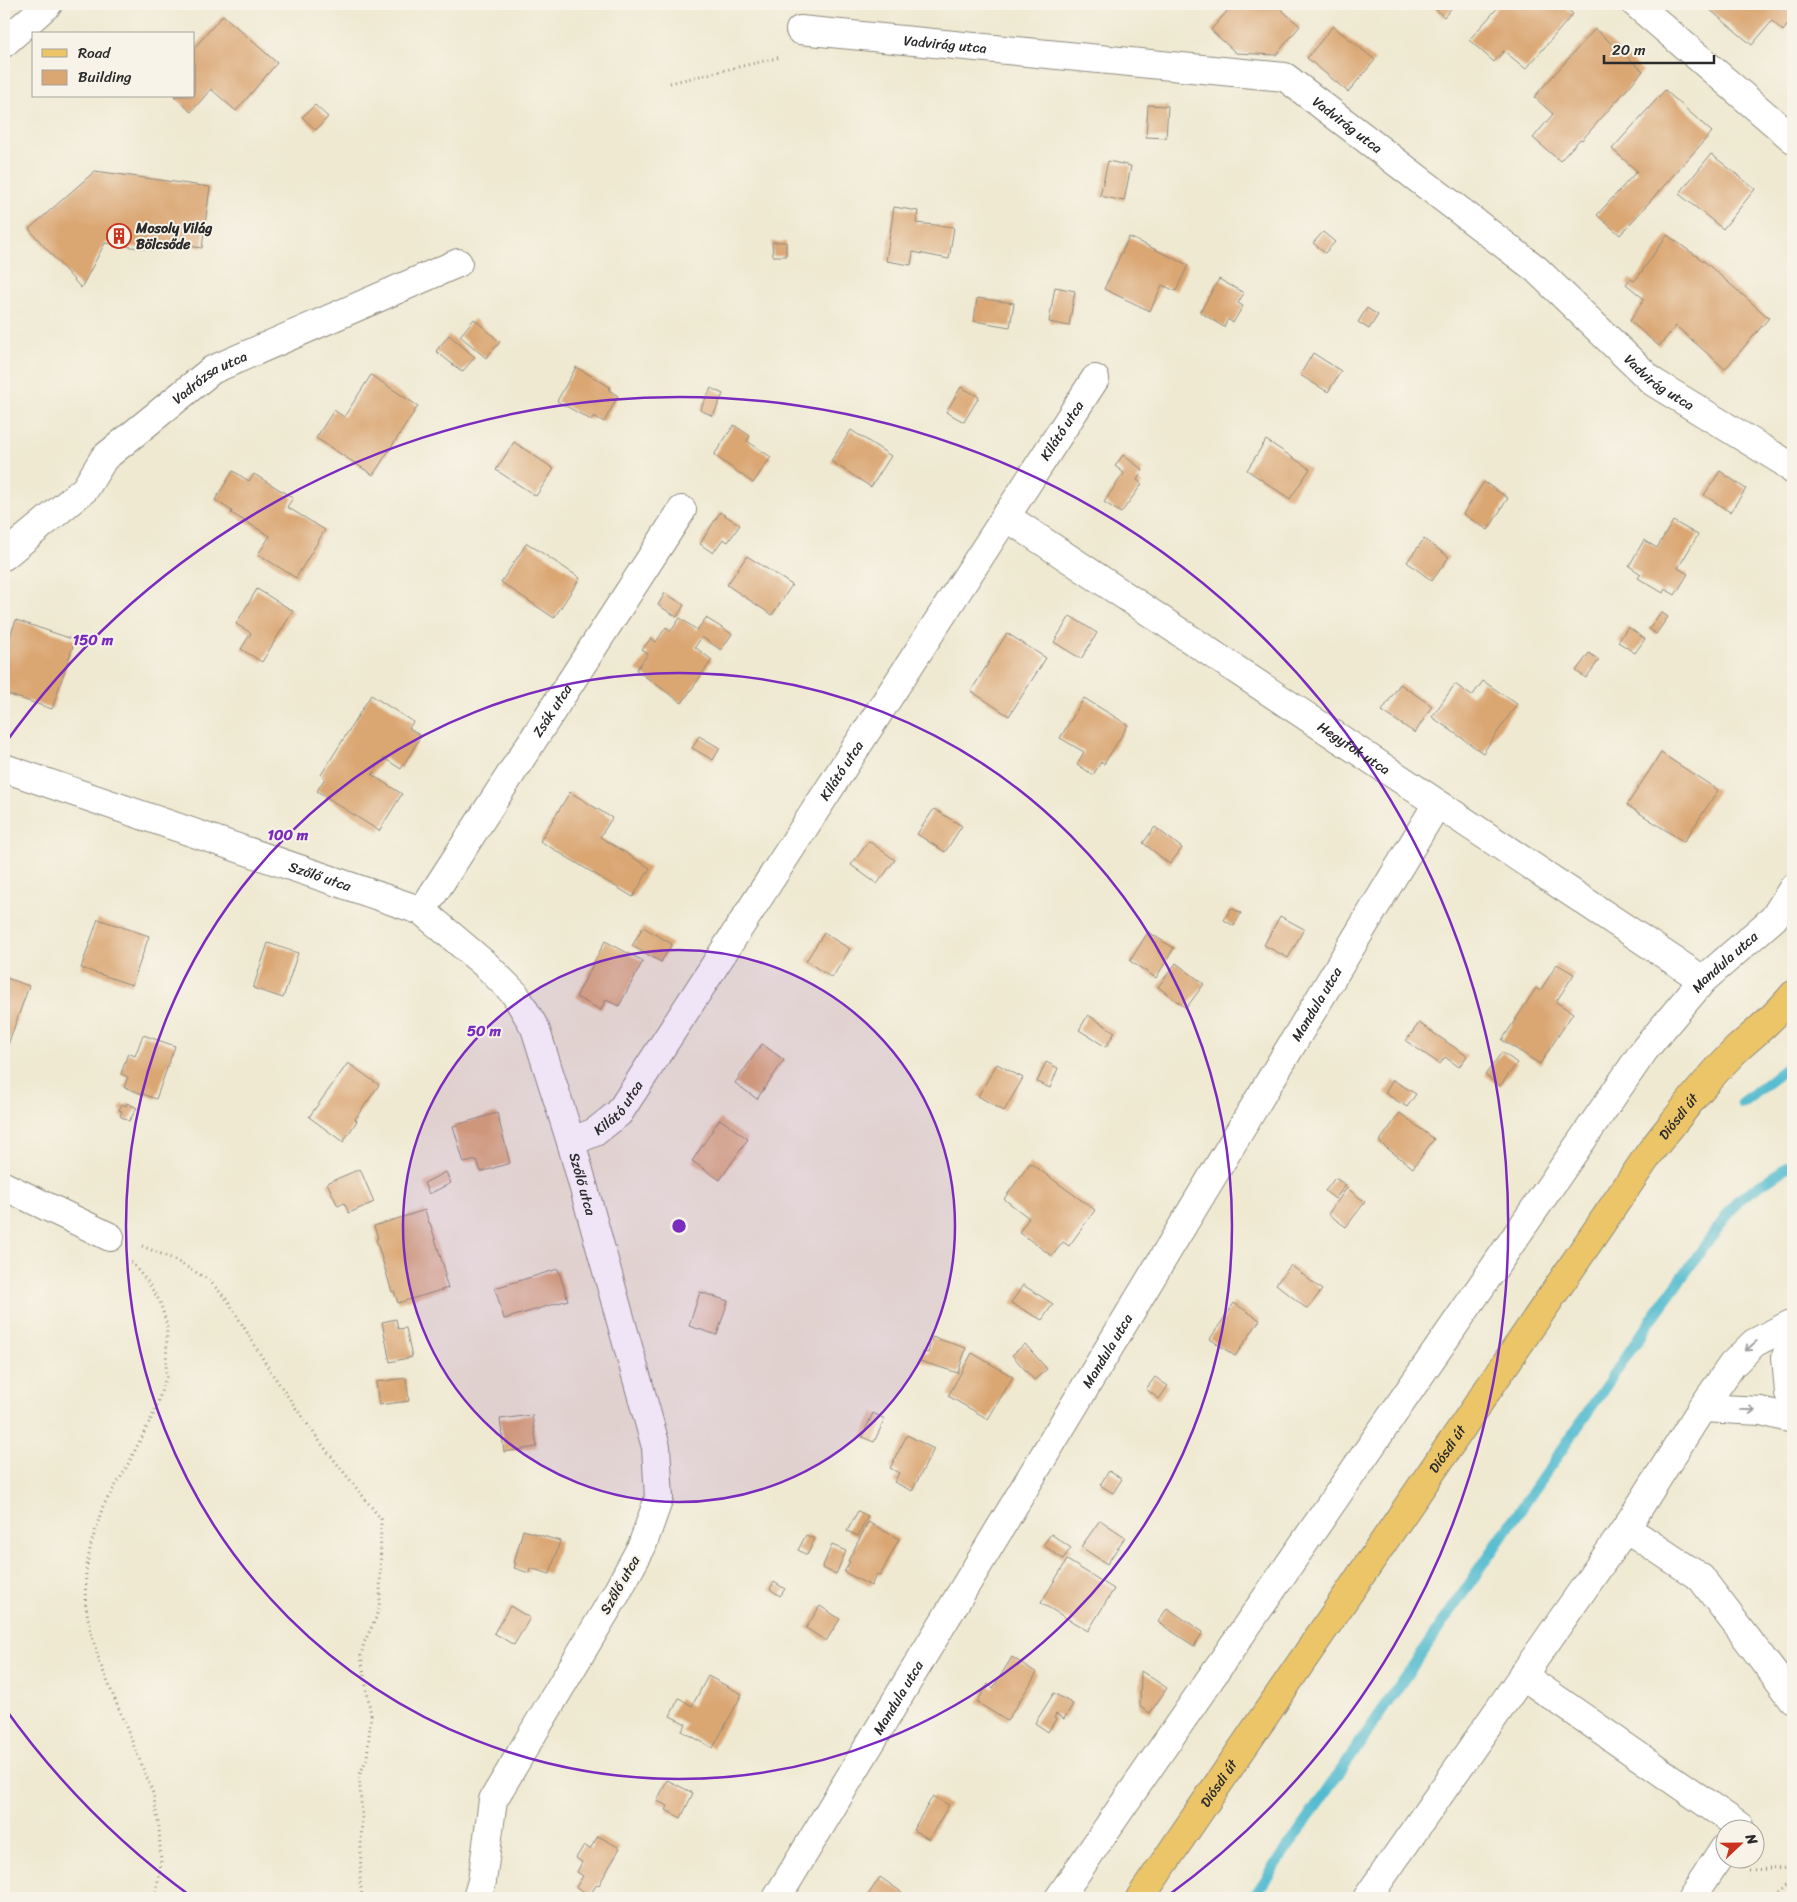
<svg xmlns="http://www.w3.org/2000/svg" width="1797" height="1902" viewBox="0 0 1797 1902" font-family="Sriracha,sans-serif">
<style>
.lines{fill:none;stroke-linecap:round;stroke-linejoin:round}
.stream{stroke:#52bbcf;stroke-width:11}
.building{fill:#daa672}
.minor-casing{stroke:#8d8a7e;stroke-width:30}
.major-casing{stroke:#8d8a7e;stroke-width:30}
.path{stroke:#8d8a7e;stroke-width:3;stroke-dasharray:1 4;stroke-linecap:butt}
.minor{stroke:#fff;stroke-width:28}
.major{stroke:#ecc569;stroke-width:28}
.oneway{stroke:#a0a0a0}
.ring{fill:none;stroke:#7b2cbf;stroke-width:2.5}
.labels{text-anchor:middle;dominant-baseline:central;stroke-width:4;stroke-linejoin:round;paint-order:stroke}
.street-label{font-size:14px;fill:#2b2b2b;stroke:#f7f3e8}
.poi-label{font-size:14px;font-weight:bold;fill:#2b2b2b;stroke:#f7f3e8;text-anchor:start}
.centre{fill:#7b2cbf;stroke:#f7f3e8;stroke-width:2.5}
.ring-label{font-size:15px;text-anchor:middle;font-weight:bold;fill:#7b2cbf;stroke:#f7f3e8;stroke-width:4;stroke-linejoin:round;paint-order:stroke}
</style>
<rect width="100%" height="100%" fill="#f7f3e8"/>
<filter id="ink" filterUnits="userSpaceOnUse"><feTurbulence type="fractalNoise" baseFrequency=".02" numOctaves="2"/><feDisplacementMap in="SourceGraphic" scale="10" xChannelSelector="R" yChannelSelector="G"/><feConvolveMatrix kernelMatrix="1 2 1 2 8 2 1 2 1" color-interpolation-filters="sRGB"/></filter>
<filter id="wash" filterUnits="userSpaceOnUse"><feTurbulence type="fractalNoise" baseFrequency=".0096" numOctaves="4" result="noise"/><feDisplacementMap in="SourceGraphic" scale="20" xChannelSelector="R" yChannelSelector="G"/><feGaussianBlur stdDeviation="1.12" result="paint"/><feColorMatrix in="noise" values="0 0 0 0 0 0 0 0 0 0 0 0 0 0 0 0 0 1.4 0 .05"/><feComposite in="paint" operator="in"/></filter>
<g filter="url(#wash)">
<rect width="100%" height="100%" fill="#efe9d1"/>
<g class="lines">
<path class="stream" d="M 1742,1103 L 1793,1063
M 1253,1898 L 1654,1316 L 1738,1200 L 1793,1163"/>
</g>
<g id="blocks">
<path class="building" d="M 1233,4 L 1275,4 L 1300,26 L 1276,55 L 1236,53 L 1211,30 Z
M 1430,4 L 1455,4 L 1444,17 Z
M 1501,4 L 1561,4 L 1573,14 L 1526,69 L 1504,51 L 1494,62 L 1469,40 Z
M 1712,4 L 1793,4 L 1793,18 L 1783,31 L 1772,21 L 1752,45 L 1708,8 Z
M 223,15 L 277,63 L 236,111 L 211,89 L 191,112 L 174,96 L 194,96 L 194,48 Z
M 1333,26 L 1375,60 L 1348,92 L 1307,58 Z
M 1595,29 L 1643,71 L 1582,140 L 1580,139 L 1560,161 L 1533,138 L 1553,114 L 1534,97 Z
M 1665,90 L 1712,132 L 1620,235 L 1597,215 L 1637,171 L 1612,149 Z
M 315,105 L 328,117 L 316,130 L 302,117 Z
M 1148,105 L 1168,106 L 1166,138 L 1146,137 Z
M 1711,154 L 1755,189 L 1723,229 L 1679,194 Z
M 1108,161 L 1131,166 L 1124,201 L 1100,196 Z
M 95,171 L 210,187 L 202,248 L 161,242 L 159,251 L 105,243 L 81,288 L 29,229 Z
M 894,207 L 918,211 L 916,223 L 954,227 L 949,259 L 913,252 L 911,265 L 886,261 Z
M 1323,232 L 1335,242 L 1325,253 L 1313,243 Z
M 1667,235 L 1705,262 L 1769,318 L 1725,369 L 1676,326 L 1659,346 L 1630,321 L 1644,299 L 1626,284 L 1630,279 L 1634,281 L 1638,277 Z
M 1129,237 L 1188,265 L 1176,291 L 1162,285 L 1150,311 L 1104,289 Z
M 772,242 L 786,242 L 786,256 L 773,256 Z
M 1219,279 L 1244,293 L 1238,303 L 1243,306 L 1233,323 L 1228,319 L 1224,327 L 1200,312 Z
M 1055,287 L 1075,291 L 1069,326 L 1049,322 Z
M 977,298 L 1014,303 L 1010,327 L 974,321 Z
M 1367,308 L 1378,315 L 1369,329 L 1358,322 Z
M 474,319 L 500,342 L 486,358 L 460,336 Z
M 449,335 L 475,357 L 462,372 L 436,351 Z
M 1313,353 L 1341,371 L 1328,392 L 1300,375 Z
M 576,367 L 610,387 L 609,390 L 618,396 L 604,422 L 594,416 L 591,420 L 557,401 Z
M 371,375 L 418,406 L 373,475 L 316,438 L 334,410 L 344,417 Z
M 961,387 L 979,397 L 964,422 L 946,412 Z
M 711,388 L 723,394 L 713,416 L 700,410 Z
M 734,425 L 750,436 L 747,441 L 771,457 L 753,483 L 714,455 Z
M 851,430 L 891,456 L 871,487 L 831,461 Z
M 1266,440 L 1310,469 L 1290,499 L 1247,470 Z
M 514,442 L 554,469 L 536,496 L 496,470 Z
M 1123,455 L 1143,470 L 1137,480 L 1142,484 L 1121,513 L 1104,502 L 1124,473 L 1115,466 Z
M 233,471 L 249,481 L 254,474 L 293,498 L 287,507 L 325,530 L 296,578 L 258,554 L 270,536 L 231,513 L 232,511 L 215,500 Z
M 1720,471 L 1746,489 L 1730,512 L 1704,495 Z
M 1484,482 L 1508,498 L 1488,530 L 1463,514 Z
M 720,512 L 740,525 L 728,542 L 723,539 L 713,553 L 700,544 Z
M 1673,521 L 1698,535 L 1678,568 L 1688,574 L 1675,595 L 1665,589 L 1663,593 L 1638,578 L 1641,574 L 1629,566 L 1644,540 L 1657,548 Z
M 1424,539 L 1449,557 L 1432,581 L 1407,562 Z
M 527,543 L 580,578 L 554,618 L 501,582 Z
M 747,556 L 792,585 L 772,615 L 727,585 Z
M 257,589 L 293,611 L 262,662 L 241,649 L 251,633 L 236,624 Z
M 665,593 L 684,605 L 677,617 L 658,605 Z
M 1661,612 L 1668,617 L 1656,634 L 1649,629 Z
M 1070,616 L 1097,633 L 1081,659 L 1054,642 Z
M 680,618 L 697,630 L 706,618 L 732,634 L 721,650 L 702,637 L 695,647 L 712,660 L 682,703 L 636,670 L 648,654 L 642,650 L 651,638 L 656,642 L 666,627 L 671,631 Z
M 16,620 L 75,640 L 52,709 L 4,693 L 4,653 Z
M 1628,627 L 1645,639 L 1635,653 L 1618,642 Z
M 1007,633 L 1046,658 L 1009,716 L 971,691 Z
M 1589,653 L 1599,660 L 1586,678 L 1576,671 Z
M 1483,681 L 1517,704 L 1483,753 L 1432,717 L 1455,684 L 1472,696 Z
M 1400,684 L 1432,706 L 1415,733 L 1382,711 Z
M 371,695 L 413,722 L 409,728 L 421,736 L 401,769 L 384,758 L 372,775 L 402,794 L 379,831 L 317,791 L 325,778 L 321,775 Z
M 1084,698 L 1128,725 L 1104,764 L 1101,762 L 1093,775 L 1077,764 L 1084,752 L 1060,738 Z
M 699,736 L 720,748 L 713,760 L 692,748 Z
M 1661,753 L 1718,790 L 1684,842 L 1627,805 Z
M 570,792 L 612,818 L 600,837 L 650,868 L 633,897 L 540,841 Z
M 934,809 L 962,826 L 945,852 L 917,834 Z
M 1155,827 L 1182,848 L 1170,864 L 1143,843 Z
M 869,841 L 895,860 L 877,884 L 851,865 Z
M 1231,908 L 1241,913 L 1234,926 L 1224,920 Z
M 1280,916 L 1304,929 L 1288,958 L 1264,945 Z
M 98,919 L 149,936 L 132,985 L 81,968 Z
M 643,927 L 672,944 L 661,962 L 632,946 Z
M 1148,932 L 1174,948 L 1156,978 L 1130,961 Z
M 824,933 L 850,949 L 832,978 L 806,961 Z
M 605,941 L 643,961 L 619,1006 L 606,1000 L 601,1010 L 576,997 Z
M 268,943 L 298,953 L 283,998 L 253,988 Z
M 1176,963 L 1204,984 L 1186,1008 L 1158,987 Z
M 1557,964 L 1574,974 L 1556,1002 L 1573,1013 L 1540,1064 L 1502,1040 L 1536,988 L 1540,991 Z
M 4,977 L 29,986 L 6,1050 L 4,1050 Z
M 1088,1015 L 1115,1032 L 1106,1047 L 1079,1030 Z
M 1419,1023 L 1467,1056 L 1459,1067 L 1445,1057 L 1440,1064 L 1406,1041 Z
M 143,1035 L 175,1046 L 156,1099 L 124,1087 L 128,1077 L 121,1074 L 128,1053 L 135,1056 Z
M 762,1044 L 784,1060 L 757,1099 L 735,1083 Z
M 1502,1052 L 1517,1063 L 1500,1086 L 1485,1075 Z
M 1046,1062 L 1058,1068 L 1050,1088 L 1037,1082 Z
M 348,1063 L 379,1085 L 355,1119 L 357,1121 L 343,1142 L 309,1117 Z
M 997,1064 L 1023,1078 L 1004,1111 L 978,1096 Z
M 1393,1080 L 1416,1094 L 1407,1107 L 1385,1093 Z
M 127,1103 L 137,1108 L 129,1121 L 120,1116 L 122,1111 L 119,1110 L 122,1104 L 126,1106 Z
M 497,1113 L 510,1163 L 481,1172 L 477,1160 L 464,1163 L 453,1126 Z
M 1400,1113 L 1434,1139 L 1413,1168 L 1379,1142 Z
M 720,1119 L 748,1139 L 720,1180 L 692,1161 Z
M 1030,1163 L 1095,1210 L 1069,1246 L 1063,1242 L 1052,1256 L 1019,1232 L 1029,1218 L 1004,1199 Z
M 360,1169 L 374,1202 L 349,1213 L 344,1203 L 338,1206 L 327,1183 Z
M 446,1172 L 451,1183 L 429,1194 L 424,1183 Z
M 1335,1178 L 1346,1185 L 1335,1199 L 1325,1191 Z
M 1347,1188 L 1365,1202 L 1346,1227 L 1328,1214 Z
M 425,1210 L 429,1223 L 430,1223 L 446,1274 L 444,1275 L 448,1288 L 398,1303 L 394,1291 L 392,1292 L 376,1239 L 378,1238 L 374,1226 Z
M 1291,1265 L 1322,1290 L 1307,1309 L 1276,1284 Z
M 558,1269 L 568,1300 L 504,1319 L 495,1288 Z
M 1023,1285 L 1053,1304 L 1042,1320 L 1011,1303 Z
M 700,1292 L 728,1301 L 717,1335 L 689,1326 Z
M 1234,1303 L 1260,1320 L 1235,1356 L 1210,1339 Z
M 396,1319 L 398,1329 L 406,1328 L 412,1357 L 390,1362 L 382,1322 Z
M 932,1337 L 966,1348 L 958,1373 L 920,1361 L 923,1352 L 928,1353 Z
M 1025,1344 L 1047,1369 L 1034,1380 L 1012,1355 Z
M 972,1353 L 1013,1377 L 988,1419 L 948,1396 Z
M 1155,1377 L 1168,1386 L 1159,1399 L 1146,1389 Z
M 406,1378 L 409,1401 L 379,1405 L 376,1382 Z
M 873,1413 L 885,1419 L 874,1442 L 862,1437 Z
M 532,1415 L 537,1447 L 504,1452 L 500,1419 Z
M 907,1435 L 934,1449 L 912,1491 L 894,1482 L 899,1473 L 890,1468 Z
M 1109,1471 L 1122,1479 L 1113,1493 L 1100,1485 Z
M 858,1511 L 868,1516 L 858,1536 L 847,1531 Z
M 1100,1520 L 1125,1537 L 1107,1564 L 1081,1547 Z
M 868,1522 L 899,1539 L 880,1576 L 877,1574 L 871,1586 L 844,1572 L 850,1562 L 848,1561 Z
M 523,1530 L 560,1541 L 550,1574 L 530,1568 L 529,1573 L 514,1568 L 516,1563 L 514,1563 Z
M 1051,1534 L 1071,1548 L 1063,1559 L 1043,1545 Z
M 806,1535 L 815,1539 L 807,1555 L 798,1550 Z
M 832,1545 L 846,1551 L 836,1574 L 822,1568 Z
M 1067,1560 L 1114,1589 L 1088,1631 L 1041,1603 Z
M 774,1582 L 785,1589 L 780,1596 L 770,1589 Z
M 510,1606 L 530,1618 L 514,1645 L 494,1633 Z
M 820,1606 L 840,1619 L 826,1641 L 806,1628 Z
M 1167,1608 L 1203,1632 L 1194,1646 L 1158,1622 Z
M 1012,1657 L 1037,1673 L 1007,1721 L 977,1702 L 988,1684 L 993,1688 Z
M 1141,1671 L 1167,1688 L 1150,1713 L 1140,1707 Z
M 708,1676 L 742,1694 L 713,1748 L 682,1731 L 686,1724 L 670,1716 L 679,1698 L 692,1706 Z
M 1054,1693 L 1073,1704 L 1064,1719 L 1056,1714 L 1054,1718 L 1056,1719 L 1048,1732 L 1035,1723 Z
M 667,1780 L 693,1793 L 681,1818 L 666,1810 L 668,1806 L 657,1801 Z
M 933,1796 L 949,1805 L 929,1839 L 913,1830 Z
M 598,1836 L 620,1848 L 599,1885 L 597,1884 L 590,1895 L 576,1887 L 583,1876 L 577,1872 L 582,1862 L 576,1858 L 584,1845 L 590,1849 Z
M 880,1877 L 910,1898 L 866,1898 Z"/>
</g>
</g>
<g filter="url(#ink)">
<use href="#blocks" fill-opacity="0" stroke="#8d8a7e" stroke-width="1"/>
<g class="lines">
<defs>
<g id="minor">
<path d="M 1636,4 L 1793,139"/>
<path id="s1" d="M 800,30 L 1285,77 L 1536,269 L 1653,382 L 1784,462 L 1793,470"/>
<path d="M 4,43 L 48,4"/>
<path id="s2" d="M 1005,516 L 1703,980"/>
<path id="s3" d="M 4,556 L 85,489 L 104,458 L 212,370 L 458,263"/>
<path id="s4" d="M 4,768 L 422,911 L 487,966 L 515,994 L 535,1028 L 571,1142 L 656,1447 L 659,1498 L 642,1546 L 616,1594 L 493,1800 L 482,1881 L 477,1898"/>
<path id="s5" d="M 422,911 L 682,510"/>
<path id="s6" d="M 571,1142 L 595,1132 L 619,1113 L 1095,379"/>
<path d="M 4,1186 L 110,1237"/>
<path d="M 1793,1343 L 1786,1356 L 1789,1393 L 1793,1403"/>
<path d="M 1702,1408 L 1761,1411 L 1793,1419"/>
<path d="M 1626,1528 L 1701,1578 L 1793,1699"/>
<path d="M 1522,1675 L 1739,1826 L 1737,1830"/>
<path id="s7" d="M 777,1898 L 1437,804"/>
<path id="s8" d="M 1059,1898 L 1645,1049 L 1703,980 L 1774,918 L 1793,888"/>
<path d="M 1367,1898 L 1626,1528 L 1702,1408 L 1732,1365 L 1754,1343 L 1793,1323"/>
<path d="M 1692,1898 L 1724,1849"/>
</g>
<g id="major">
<path id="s9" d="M 1140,1898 L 1651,1151 C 1678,1117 1704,1082 1735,1051 C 1756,1032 1775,1017 1793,995"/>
</g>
</defs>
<use href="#minor" class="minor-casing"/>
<use href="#major" class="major-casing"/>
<path class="path" d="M 670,83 L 781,57
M 4,1234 L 7,1223
M 142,1246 L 173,1259 L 209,1280 L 228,1301 L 271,1372 L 293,1404 L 323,1446 L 381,1519 L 380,1601 L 376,1618 L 364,1643 L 361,1656 L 371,1715 L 367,1758 L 359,1776 L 362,1814 L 360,1882 L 362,1898
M 131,1262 L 147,1281 L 160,1302 L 167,1325 L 166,1377 L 155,1411 L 124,1472 L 103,1506 L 91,1544 L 86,1571 L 85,1602 L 91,1633 L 100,1663 L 153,1793 L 159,1827 L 161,1864 L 155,1898
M 1749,1870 L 1793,1868
M 1772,1898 L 1793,1878"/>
<use href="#minor" class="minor"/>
<use href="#major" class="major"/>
</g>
<defs><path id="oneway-shaft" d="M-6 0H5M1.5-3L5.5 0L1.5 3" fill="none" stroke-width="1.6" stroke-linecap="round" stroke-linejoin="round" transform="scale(1.25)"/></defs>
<g class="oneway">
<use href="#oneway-shaft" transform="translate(1751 1346) rotate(139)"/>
<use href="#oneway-shaft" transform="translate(1748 1410) rotate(2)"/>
</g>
</g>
<circle cx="679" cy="1226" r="276" fill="#7b2cbf" fill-opacity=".12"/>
<g class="ring">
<circle cx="679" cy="1226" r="276"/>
<circle cx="679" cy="1226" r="553"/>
<path d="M192 1897A829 829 0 0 1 4 1707M4 745A829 829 0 1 1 1166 1897"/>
</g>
<defs>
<symbol id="building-ring" viewBox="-11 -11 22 22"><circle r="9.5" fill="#f7f3e8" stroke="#c8321e" stroke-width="1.5"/><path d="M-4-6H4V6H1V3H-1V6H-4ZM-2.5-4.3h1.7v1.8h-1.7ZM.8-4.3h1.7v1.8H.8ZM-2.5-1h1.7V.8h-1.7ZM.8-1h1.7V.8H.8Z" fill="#c8321e"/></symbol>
</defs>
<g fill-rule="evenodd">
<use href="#building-ring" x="105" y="222" width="28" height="28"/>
</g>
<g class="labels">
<g class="street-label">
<text stroke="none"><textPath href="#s1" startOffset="146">Vadvirág utca</textPath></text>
<text stroke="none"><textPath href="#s1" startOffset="566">Vadvirág utca</textPath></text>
<text stroke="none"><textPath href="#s3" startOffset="275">Vadrózsa utca</textPath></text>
<text stroke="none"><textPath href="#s1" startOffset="971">Vadvirág utca</textPath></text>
<text stroke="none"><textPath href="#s6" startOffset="870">Kilátó utca</textPath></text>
<text stroke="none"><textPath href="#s5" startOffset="239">Zsák utca</textPath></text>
<text stroke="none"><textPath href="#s2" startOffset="419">Hegyfok utca</textPath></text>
<text stroke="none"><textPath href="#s6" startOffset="465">Kilátó utca</textPath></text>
<text stroke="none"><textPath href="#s4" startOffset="334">Szőlő utca</textPath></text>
<text stroke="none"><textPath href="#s8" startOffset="1150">Mandula utca</textPath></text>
<text stroke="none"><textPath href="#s7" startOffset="1044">Mandula utca</textPath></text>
<text stroke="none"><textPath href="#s6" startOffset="60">Kilátó utca</textPath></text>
<text stroke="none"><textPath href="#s9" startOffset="949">Diósdi út</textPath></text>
<text stroke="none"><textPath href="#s4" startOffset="769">Szőlő utca</textPath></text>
<text stroke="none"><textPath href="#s7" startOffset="639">Mandula utca</textPath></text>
<text stroke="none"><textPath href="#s9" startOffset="544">Diósdi út</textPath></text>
<text transform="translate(620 1585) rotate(-60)">Szőlő utca</text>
<text stroke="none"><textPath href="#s7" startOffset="234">Mandula utca</textPath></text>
<text stroke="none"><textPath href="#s9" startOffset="139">Diósdi út</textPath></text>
</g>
<g class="poi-label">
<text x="136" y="228">Mosoly Világ<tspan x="136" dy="16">Bölcsőde</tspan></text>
</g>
</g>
<circle cx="679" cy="1226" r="8" class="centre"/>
<g class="ring-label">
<text x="93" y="645">150 m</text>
<text x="288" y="840">100 m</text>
<text x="484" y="1036">50 m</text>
</g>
<rect width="1797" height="1902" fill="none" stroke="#f7f3e8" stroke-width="20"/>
<rect x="32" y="32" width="162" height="65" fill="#f7f3e8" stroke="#a5a39c"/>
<rect x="42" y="49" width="25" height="8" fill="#ecc569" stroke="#a5a39c"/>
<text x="78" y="58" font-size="15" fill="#2b2b2b">Road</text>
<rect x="42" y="70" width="25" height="15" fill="#daa672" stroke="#a5a39c"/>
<text x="78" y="82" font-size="15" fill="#2b2b2b">Building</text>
<g transform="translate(1740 1844) rotate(68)"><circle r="24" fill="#f7f3e8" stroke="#a5a39c"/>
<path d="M0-4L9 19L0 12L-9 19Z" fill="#c8321e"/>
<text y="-8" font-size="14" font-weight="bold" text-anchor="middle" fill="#2b2b2b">N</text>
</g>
<path d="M1604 55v8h110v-8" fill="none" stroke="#2b2b2b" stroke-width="2.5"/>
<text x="1612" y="55" font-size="15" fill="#2b2b2b" stroke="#f7f3e8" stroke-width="4" paint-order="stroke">20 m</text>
</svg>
